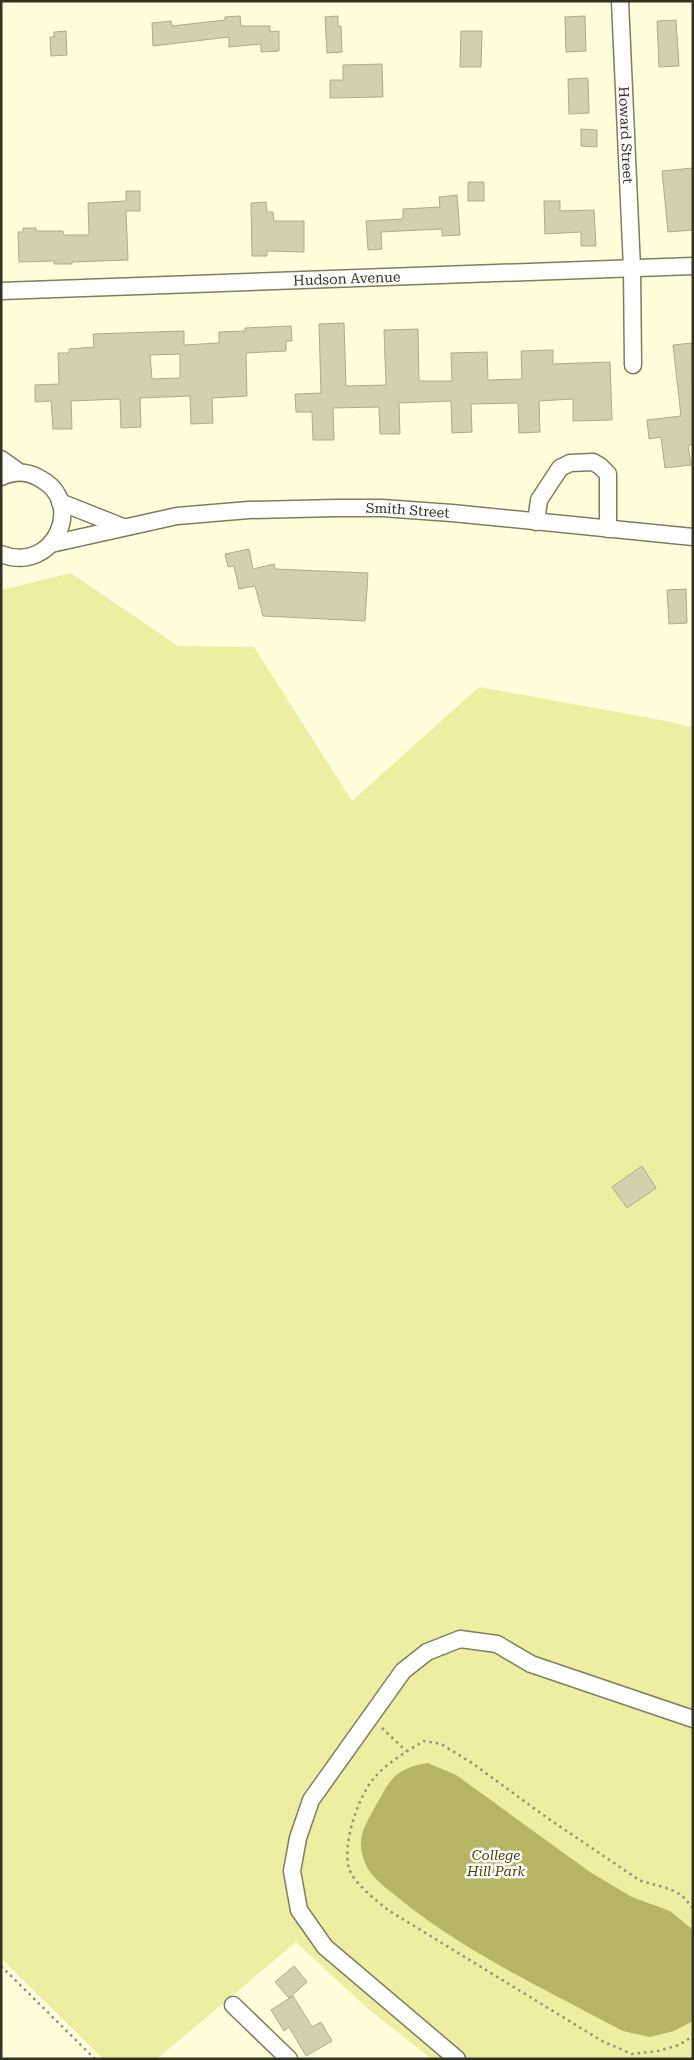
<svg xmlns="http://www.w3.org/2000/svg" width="694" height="2060" viewBox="0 0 694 2060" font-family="'Roboto Serif',serif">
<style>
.green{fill:#eeeea2}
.water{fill:#b6b563}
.building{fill:#d1d1ae;stroke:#aaab89;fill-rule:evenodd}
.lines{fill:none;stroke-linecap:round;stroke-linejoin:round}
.minor-casing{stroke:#7e7e5d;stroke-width:19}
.path{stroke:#919179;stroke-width:2.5;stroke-dasharray:2.5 4;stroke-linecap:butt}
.minor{stroke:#fff;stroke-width:16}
.labels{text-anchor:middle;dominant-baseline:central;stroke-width:5;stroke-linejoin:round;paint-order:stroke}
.street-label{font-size:14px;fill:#323224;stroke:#fff}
.park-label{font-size:14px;font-style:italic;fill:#474502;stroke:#fff}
</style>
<rect width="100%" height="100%" fill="#feffda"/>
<path class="green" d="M 71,573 L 178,646 L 254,647 L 352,801 L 479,687 L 672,722 L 693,728 L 693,2059 L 432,2059 L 368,2009 L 296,1942 L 157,2059 L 103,2059 L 1,1958 L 1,590 Z"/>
<path class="water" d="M 428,1763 L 456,1775 L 590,1872 L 632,1897 L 670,1911 L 693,1930 L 693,2021 L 674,2031 L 650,2037 L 623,2031 C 545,1989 463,1952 395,1895 C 385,1887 371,1877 366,1865 C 356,1842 362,1830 374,1809 C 391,1779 393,1769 428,1763 Z"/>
<path class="building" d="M 240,16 L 241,26 L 270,26 L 270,32 L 279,31 L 279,51 L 261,52 L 261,44 L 229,47 L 229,37 L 153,46 L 152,23 L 171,21 L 172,26 L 225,20 L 225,17 Z
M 338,16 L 338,26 L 341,26 L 342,52 L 327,53 L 325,17 Z
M 585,16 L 586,51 L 566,52 L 565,17 Z
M 676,20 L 679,66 L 659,67 L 657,21 Z
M 66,31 L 67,55 L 51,56 L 50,37 L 54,37 L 54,32 Z
M 461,31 L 482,31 L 481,67 L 460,67 Z
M 382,64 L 383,97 L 330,98 L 330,80 L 343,80 L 343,65 Z
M 588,78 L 589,113 L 569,114 L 568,79 Z
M 581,129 L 597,130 L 597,147 L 581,146 Z
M 693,168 L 693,230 L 668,232 L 662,171 Z
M 468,182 L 484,182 L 484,201 L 468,201 Z
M 126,191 L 140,191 L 140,211 L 126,211 L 128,260 L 72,262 L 72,264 L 54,264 L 54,261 L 19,262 L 18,232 L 23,232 L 23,228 L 36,228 L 36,231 L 63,231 L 64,235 L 89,235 L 88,203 L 126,201 Z
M 457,195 L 460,235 L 442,236 L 442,229 L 381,232 L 382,249 L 368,250 L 366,221 L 403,219 L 403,209 L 440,207 L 439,197 Z
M 544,201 L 560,201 L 560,211 L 594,210 L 596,246 L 581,246 L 581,232 L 545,234 Z
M 266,202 L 267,212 L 273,212 L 274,221 L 304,221 L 304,252 L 267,251 L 267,256 L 252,256 L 251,203 Z
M 344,323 L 346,386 L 386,385 L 384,330 L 418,329 L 419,381 L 452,381 L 451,353 L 487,352 L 488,380 L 522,379 L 521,351 L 553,350 L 553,364 L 610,362 L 612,420 L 573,421 L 573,399 L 539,401 L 540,432 L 519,433 L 518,403 L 471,404 L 472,432 L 452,433 L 451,401 L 399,403 L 400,434 L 380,434 L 379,407 L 333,408 L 334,440 L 313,440 L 312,412 L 296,412 L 295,394 L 321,393 L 319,324 Z
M 291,326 L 292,341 L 286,341 L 286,351 L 246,353 L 247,396 L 212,398 L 213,423 L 191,424 L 190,396 L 140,398 L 141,427 L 121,428 L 120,399 L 71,401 L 72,429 L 53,429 L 51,401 L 35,402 L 35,385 L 59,384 L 58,353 L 69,353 L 69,349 L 94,347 L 93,334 L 184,331 L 184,345 L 219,343 L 219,332 L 245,331 L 245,328 ZM 180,354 L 180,378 L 152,379 L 150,355 Z
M 692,343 L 693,445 L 688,445 L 691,465 L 665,468 L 661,437 L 649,439 L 647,420 L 681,416 L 673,345 Z
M 249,549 L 253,569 L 274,564 L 275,569 L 368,573 L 365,621 L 263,616 L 255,586 L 239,589 L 234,566 L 228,567 L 225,554 Z
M 686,589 L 687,623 L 669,624 L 667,590 Z
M 642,1166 L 656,1188 L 627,1208 L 612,1187 Z
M 294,1966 L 307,1982 L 289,1998 L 275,1982 Z
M 293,1996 L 312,2027 L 321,2022 L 332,2041 L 306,2056 L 289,2027 L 284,2031 L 271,2010 Z"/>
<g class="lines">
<defs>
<g id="minor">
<path id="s1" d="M 620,1 L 632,268 L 633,365"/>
<path id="s2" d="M 1,291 L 693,266"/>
<path d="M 1,459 L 19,472"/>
<path d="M 1,477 C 14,471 27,471 39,478 C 87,502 54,575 1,554"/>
<path d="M 60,502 L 123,527"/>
<path d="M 536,522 L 539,500 L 560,468 L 570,463 L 593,462 L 600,466 L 608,474 L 608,529"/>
<path id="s3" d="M 51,544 L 177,516 L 249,510 L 336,508 L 382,508 L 452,513 L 693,537"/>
<path d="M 233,2005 L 289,2059"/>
<path d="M 457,2059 L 325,1947 L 299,1910 L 292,1871 L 298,1838 L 311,1800 L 403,1671 L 427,1652 L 460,1639 L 497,1644 L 531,1664 L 693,1719"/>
</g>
</defs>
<use href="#minor" class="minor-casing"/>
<path class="path" d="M 382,1728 L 406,1751
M 693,1908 C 689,1904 686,1899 682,1896 C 671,1887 652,1885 639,1880 L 546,1817 L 472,1763 L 441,1744 L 424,1741 C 407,1751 387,1763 374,1778 C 358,1797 342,1844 349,1868 C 353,1883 377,1901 388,1910 L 602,2041 L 632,2054 L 658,2051 L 679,2045 L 693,2036
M 1,1966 L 95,2059"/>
<use href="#minor" class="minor"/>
</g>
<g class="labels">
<g class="street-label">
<text stroke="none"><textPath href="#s1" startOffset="134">Howard Street</textPath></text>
<text stroke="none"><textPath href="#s2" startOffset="346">Hudson Avenue</textPath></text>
<text stroke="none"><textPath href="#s3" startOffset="360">Smith Street</textPath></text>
</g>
<g class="park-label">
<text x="496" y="1855">College<tspan x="496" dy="16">Hill Park</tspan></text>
</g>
</g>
<rect width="694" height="2060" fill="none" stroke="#323224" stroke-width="5"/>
</svg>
